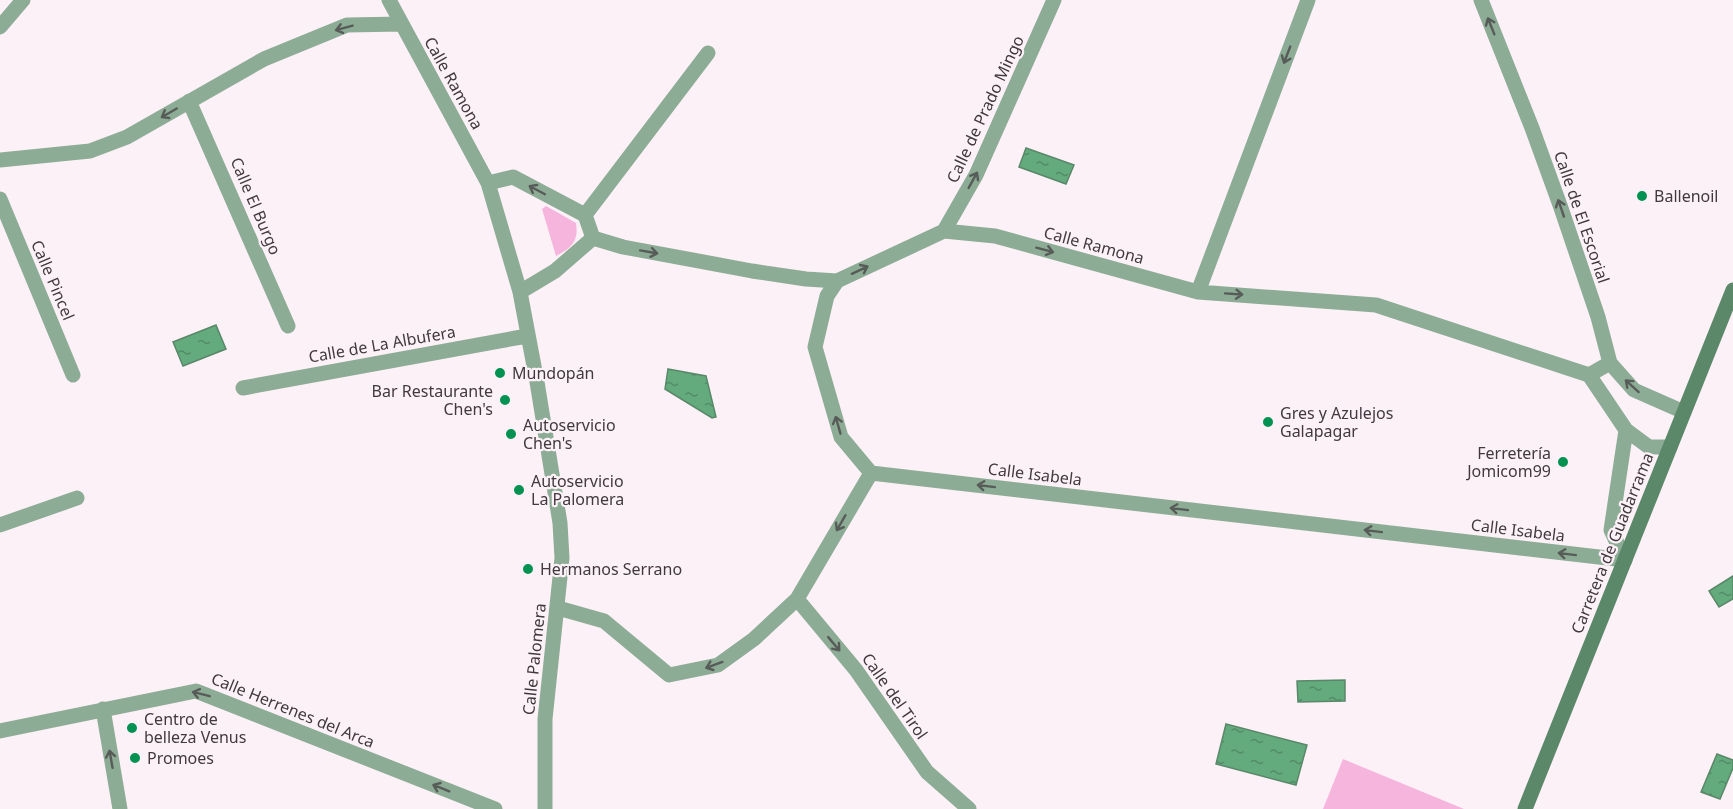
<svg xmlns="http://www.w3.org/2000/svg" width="1733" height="809" viewBox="0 0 1733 809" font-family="'Noto Sans',sans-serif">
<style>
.garden{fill:#f6b5dd}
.water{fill:url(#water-ripples);stroke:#598869;stroke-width:1.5}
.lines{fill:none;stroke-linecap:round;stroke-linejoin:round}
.street{stroke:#8dac96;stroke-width:15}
.secondary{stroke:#5a8869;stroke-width:15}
.oneway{stroke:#585c58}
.poi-dot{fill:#019150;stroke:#fdf1f8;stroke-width:2}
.labels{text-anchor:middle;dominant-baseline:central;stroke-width:4.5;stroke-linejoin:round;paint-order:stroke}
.street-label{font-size:16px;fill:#41393e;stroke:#fdf1f8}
.poi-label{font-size:16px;fill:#41393e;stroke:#fdf1f8;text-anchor:start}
</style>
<defs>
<pattern id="water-ripples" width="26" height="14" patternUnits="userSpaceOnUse" patternTransform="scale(1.5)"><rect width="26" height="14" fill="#63aa7c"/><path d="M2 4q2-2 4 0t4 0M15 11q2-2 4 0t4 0" fill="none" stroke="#538b67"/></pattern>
</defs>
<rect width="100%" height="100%" fill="#fdf1f8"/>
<path class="garden" d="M 546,206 L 576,223 C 579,242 571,248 556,256 L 542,209 Z
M 1343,759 L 1464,809 L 1323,809 Z"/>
<path class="water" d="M 1026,148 L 1074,165 L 1066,184 L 1019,167 Z
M 216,325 L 226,349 L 183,366 L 173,342 Z
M 668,369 L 706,376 L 716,417 L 712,418 L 665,389 Z
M 1733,576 L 1733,599 L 1719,607 L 1709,591 Z
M 1345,680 L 1345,701 L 1298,702 L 1297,681 Z
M 1226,724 L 1307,745 L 1296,785 L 1216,764 Z
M 1717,754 L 1733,760 L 1733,768 L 1720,799 L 1701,792 Z"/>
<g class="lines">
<path class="street" d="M 389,0 L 488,183 L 520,292 L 537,382 L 560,523 L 562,558 L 545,719 L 545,809
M 1481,0 L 1532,128 L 1561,208 L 1598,317 L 1610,363 L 1634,390 L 1684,412
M 0,27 L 23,0
M 189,101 L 288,326
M 0,160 L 90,151 L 127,137 L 264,59 L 347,25 L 402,24
M 488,183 L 513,177 L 585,215 L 593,238
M 0,199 L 73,375
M 585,215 L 708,53
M 944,231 L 976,175 L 1054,0
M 593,238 L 623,247 L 752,271 L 806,279 L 837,281 L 944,231 L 995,236 L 1198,292 L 1376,305 L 1589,375 L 1610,363
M 837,281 L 827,296 L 815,347 L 841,437 L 871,473
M 520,292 L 555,271 L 593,238
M 1198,292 L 1308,0
M 1589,375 L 1626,430 L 1649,447 L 1670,447
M 243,388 L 527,336
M 871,473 L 1625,560
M 0,525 L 77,498
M 1625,560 L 1611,530 L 1626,430
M 797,599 L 856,670 L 927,772 L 969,809
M 558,608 L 604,621 L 669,675 L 718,665 L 754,639 L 797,599 L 871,473
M 103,709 L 120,809
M 0,731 L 196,691 L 495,809"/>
<path class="secondary" d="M 1525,809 L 1733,290"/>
</g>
<defs><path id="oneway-shaft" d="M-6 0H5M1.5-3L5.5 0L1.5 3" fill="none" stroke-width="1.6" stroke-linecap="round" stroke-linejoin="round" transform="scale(1.5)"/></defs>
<g class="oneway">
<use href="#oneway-shaft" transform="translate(1491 26) rotate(-112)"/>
<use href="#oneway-shaft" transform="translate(344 28) rotate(165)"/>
<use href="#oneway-shaft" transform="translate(1287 55) rotate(111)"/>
<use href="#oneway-shaft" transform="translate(169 113) rotate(150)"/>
<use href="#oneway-shaft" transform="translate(973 180) rotate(-61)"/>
<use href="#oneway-shaft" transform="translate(537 190) rotate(-152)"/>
<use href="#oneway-shaft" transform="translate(1561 208) rotate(-109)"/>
<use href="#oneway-shaft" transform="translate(1045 250) rotate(15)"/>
<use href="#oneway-shaft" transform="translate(649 252) rotate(10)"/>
<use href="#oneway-shaft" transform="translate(860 270) rotate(-25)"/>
<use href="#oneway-shaft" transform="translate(1234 294) rotate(4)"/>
<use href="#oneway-shaft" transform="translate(1632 386) rotate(-138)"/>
<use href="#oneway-shaft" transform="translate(838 425) rotate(-106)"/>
<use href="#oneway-shaft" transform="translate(986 486) rotate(-173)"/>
<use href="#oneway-shaft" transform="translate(1179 509) rotate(-173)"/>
<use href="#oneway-shaft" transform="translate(841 523) rotate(120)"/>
<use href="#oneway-shaft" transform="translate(1373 531) rotate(-173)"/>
<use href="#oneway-shaft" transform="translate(1567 554) rotate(-173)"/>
<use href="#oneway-shaft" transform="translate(834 644) rotate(50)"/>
<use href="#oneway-shaft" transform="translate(714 665) rotate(160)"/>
<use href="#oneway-shaft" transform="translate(201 694) rotate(-166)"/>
<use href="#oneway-shaft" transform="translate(111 759) rotate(-100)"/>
<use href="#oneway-shaft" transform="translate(441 788) rotate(-158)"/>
</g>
<g class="poi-dot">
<circle cx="1642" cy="196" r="6"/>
<circle cx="500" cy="373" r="6"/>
<circle cx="505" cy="400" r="6"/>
<circle cx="1268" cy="422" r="6"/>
<circle cx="511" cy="434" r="6"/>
<circle cx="1563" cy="462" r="6"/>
<circle cx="519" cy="490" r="6"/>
<circle cx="528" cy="569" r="6"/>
<circle cx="132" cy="728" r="6"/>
<circle cx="135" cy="758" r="6"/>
</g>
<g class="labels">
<g class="street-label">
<text transform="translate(454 83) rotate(61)">Calle Ramona</text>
<text transform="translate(985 109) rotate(-65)">Calle de Prado Mingo</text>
<text transform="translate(256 206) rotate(67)">Calle El Burgo</text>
<text transform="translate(1582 217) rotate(71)">Calle de El Escorial</text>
<text transform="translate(1094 245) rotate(15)">Calle Ramona</text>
<text transform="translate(53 280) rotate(67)">Calle Pincel</text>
<text transform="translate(382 344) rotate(-10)">Calle de La Albufera</text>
<text transform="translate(1035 474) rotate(7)">Calle Isabela</text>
<text transform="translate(1518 530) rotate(7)">Calle Isabela</text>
<text transform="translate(1612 543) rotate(-68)">Carretera de Guadarrama</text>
<text transform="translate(534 659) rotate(-84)">Calle Palomera</text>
<text transform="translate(895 696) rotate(55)">Calle del Tirol</text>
<text transform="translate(293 710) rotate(22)">Calle Herrenes del Arca</text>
</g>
<g class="poi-label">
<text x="1654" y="196">Ballenoil</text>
<text x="512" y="373">Mundopán</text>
<text x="493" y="391" text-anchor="end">Bar Restaurante<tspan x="493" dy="18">Chen's</tspan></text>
<text x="1280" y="413">Gres y Azulejos<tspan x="1280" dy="18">Galapagar</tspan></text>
<text x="523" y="425">Autoservicio<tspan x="523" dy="18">Chen's</tspan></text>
<text x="1551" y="453" text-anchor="end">Ferretería<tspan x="1551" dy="18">Jomicom99</tspan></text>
<text x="531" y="481">Autoservicio<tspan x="531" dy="18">La Palomera</tspan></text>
<text x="540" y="569">Hermanos Serrano</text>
<text x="144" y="719">Centro de<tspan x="144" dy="18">belleza Venus</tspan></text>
<text x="147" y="758">Promoes</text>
</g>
</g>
</svg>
